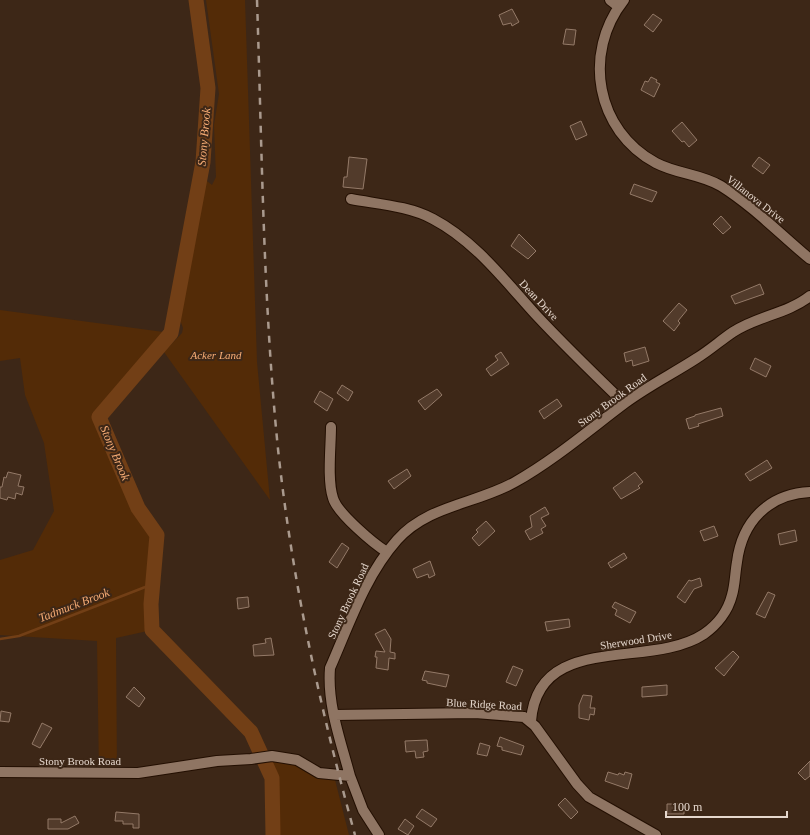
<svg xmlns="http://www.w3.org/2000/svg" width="810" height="835" viewBox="0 0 810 835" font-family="'Times New Roman',serif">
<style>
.green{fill:#532b07}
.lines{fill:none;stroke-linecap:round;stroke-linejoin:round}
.stream{stroke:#723f16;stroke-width:2.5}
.river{stroke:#723f16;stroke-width:15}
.building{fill:#523b2b;stroke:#947a68}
.minor-casing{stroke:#230f02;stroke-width:12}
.minor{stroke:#8f7563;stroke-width:10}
.rail{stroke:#aa9a8e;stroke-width:2.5;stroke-dasharray:7 7;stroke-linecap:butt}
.labels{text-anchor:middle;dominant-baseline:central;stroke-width:4;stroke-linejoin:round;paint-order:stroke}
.street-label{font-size:11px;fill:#e5d7cd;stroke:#3d2717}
.park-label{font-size:11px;font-style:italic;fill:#f8ad76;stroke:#3d2717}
.water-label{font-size:12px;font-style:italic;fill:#f7ac75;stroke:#3d2717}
</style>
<rect width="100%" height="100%" fill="#3d2717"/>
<path class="green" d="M 206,0 L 245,0 L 257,362 L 270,500 L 164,352 L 182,333 L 183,328 L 179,317 L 196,238 L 201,189 L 204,181 L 207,181 L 212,185 L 216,177 L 214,125 L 219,94 Z
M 0,310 L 171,333 L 99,417 L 138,508 L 157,535 L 152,630 L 116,638 L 117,773 L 99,774 L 97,641 L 0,635 L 0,560 L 33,550 L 54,511 L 44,443 L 25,395 L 20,358 L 0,361 Z
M 272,756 L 334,776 L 349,835 L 273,835 Z"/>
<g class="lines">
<path class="stream" d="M 0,639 L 19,636 L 153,584"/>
<path class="river" d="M 196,0 L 208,88 L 203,162 L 171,333 L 99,417 L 138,508 L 157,535 L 151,604 L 152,630 L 251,732 L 272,778 L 273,835"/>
</g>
<path class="building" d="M 512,9 L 519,22 L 512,26 L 511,23 L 503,25 L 499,15 Z
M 653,14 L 662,20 L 653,32 L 644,25 Z
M 566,29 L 576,30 L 574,45 L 563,44 Z
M 651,77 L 657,80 L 656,82 L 660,84 L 654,97 L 641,90 L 645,81 L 648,82 Z
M 581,121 L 587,135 L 576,140 L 570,126 Z
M 682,122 L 697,140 L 689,147 L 684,141 L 682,142 L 672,131 Z
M 349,157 L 367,159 L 363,189 L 343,187 L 344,177 L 347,177 Z
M 759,157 L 770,165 L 763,174 L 752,166 Z
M 634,184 L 657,192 L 652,202 L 630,194 Z
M 721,216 L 731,227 L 723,234 L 713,224 Z
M 519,234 L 536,251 L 528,259 L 511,246 Z
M 760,284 L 764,294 L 735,304 L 731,296 Z
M 679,303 L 687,310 L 678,321 L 680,323 L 674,331 L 663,321 Z
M 645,347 L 649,361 L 633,366 L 632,360 L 626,362 L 624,353 Z
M 501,352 L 509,364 L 491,376 L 486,369 L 498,360 L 495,356 Z
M 755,358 L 771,366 L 766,377 L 750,369 Z
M 342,385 L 353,392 L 348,401 L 337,393 Z
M 437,389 L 442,395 L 425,410 L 418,401 Z
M 320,391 L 333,399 L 327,411 L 314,402 Z
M 557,399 L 562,406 L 544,419 L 539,411 Z
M 721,408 L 723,416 L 698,424 L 699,426 L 689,429 L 686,419 L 695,416 L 695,415 Z
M 767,460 L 772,468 L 750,481 L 745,474 Z
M 407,469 L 411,476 L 394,489 L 388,481 Z
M 8,472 L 21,475 L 18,486 L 24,487 L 22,495 L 16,493 L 15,499 L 8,497 L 7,500 L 0,498 L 0,487 L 2,487 L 4,477 L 6,478 Z
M 635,472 L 643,482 L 638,486 L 640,488 L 621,499 L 613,488 Z
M 545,507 L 549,514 L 541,518 L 546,526 L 541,529 L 543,533 L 530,540 L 525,531 L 532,527 L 530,516 Z
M 486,521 L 495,531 L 479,546 L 472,538 L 478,532 L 476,530 Z
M 714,526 L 718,536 L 704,541 L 700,531 Z
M 795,530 L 797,541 L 780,545 L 778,534 Z
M 342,543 L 349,548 L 337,568 L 329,562 Z
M 624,553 L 627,558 L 611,568 L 608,563 Z
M 430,561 L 435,575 L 429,578 L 428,574 L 417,578 L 413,569 Z
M 700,578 L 702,586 L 694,589 L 685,603 L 677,597 L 689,580 L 691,581 Z
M 768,592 L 775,595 L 765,618 L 756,614 Z
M 248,597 L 249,607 L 238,609 L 237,598 Z
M 615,602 L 636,612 L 630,623 L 615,615 L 617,610 L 612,607 Z
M 569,619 L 570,627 L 547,631 L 545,622 Z
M 385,629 L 391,639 L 390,652 L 395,653 L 395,659 L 389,658 L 388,670 L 376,668 L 377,657 L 375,657 L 376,651 L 385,652 L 375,634 Z
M 271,638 L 274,655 L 254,656 L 253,645 L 266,643 L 265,639 Z
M 733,651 L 739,657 L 724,676 L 715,668 Z
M 513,666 L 523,670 L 516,686 L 506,682 Z
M 425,671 L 449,675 L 446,687 L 427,683 L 427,681 L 422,680 Z
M 667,685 L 667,695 L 642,697 L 642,687 Z
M 134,687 L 145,698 L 139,707 L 126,697 Z
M 583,695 L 592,696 L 590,708 L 595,708 L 594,715 L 590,714 L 589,720 L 579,718 L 579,705 Z
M 1,711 L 11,713 L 9,722 L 0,721 Z
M 42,723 L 52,728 L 40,748 L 32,744 Z
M 500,737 L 524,746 L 521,755 L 502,750 L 502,747 L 497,746 Z
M 427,740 L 428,751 L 423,752 L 424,757 L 416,758 L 415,751 L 406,752 L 405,741 Z
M 480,743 L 490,746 L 487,756 L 477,754 Z
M 810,761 L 810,776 L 805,780 L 798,773 Z
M 608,772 L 618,775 L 619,773 L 624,775 L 625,772 L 632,774 L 628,789 L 605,781 Z
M 565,798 L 578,812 L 571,819 L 558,805 Z
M 667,804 L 684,804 L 684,814 L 667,814 Z
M 422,809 L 437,819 L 431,827 L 416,817 Z
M 116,812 L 139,814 L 139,828 L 133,828 L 133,824 L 123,824 L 123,821 L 115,821 Z
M 75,816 L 79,823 L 68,829 L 48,829 L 48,819 L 61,819 L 61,823 Z
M 405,819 L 414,826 L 408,835 L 398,829 Z"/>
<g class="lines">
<defs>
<path id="minor" d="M 610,0 L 619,7
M 624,0 C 582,53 596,131 656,163 C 677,174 701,174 721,186 C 753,206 781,235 810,259
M 351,199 C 377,204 409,206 433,219 C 475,241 505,281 537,316 C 565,346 595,375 624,403
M 331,427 C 331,446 327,480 333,498 C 337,513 374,544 387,552
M 334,715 L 475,713 L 524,717 L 535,726 L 577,784 L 589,797 L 656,835
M 531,721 C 538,631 650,670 704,634 C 717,625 728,611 732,595 C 735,585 735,573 737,562 C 742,522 768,494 810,492
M 0,772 L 138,773 L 217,761 L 251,759 L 272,756 L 297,760 L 319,773 L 350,776 C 341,742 327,705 330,668 C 349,625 365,576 397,540 C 428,505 476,504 515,482 C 554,460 589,430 625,403 C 648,386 674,373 697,358 C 710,350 721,340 733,332 C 757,316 787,314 810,296
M 350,776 L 363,810 L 379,835"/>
</defs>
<use href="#minor" class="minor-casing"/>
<use href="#minor" class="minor"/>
<path class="rail" d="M 257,0 C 262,149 263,300 278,449 C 292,580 320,708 355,835"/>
</g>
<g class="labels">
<g class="street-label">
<text transform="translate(756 199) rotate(38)">Villanova Drive</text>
<text transform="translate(539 300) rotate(47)">Dean Drive</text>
<text transform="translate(612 400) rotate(-36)">Stony Brook Road</text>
<text transform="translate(348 601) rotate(-65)">Stony Brook Road</text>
<text transform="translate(636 640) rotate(-9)">Sherwood Drive</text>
<text transform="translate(484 704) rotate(3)">Blue Ridge Road</text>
<text x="80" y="761">Stony Brook Road</text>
</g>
<g class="park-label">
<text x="216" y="355">Acker Land</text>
</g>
<g class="water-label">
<text transform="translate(204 137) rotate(-85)">Stony Brook</text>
<text transform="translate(115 453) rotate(67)">Stony Brook</text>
<text transform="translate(74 605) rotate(-21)">Tadmuck Brook</text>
</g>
</g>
<path d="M666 811v6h121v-6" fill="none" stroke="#e5d7cd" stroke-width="2"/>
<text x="672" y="811" font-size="12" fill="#e5d7cd" stroke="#3d2717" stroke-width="3" paint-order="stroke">100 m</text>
</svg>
